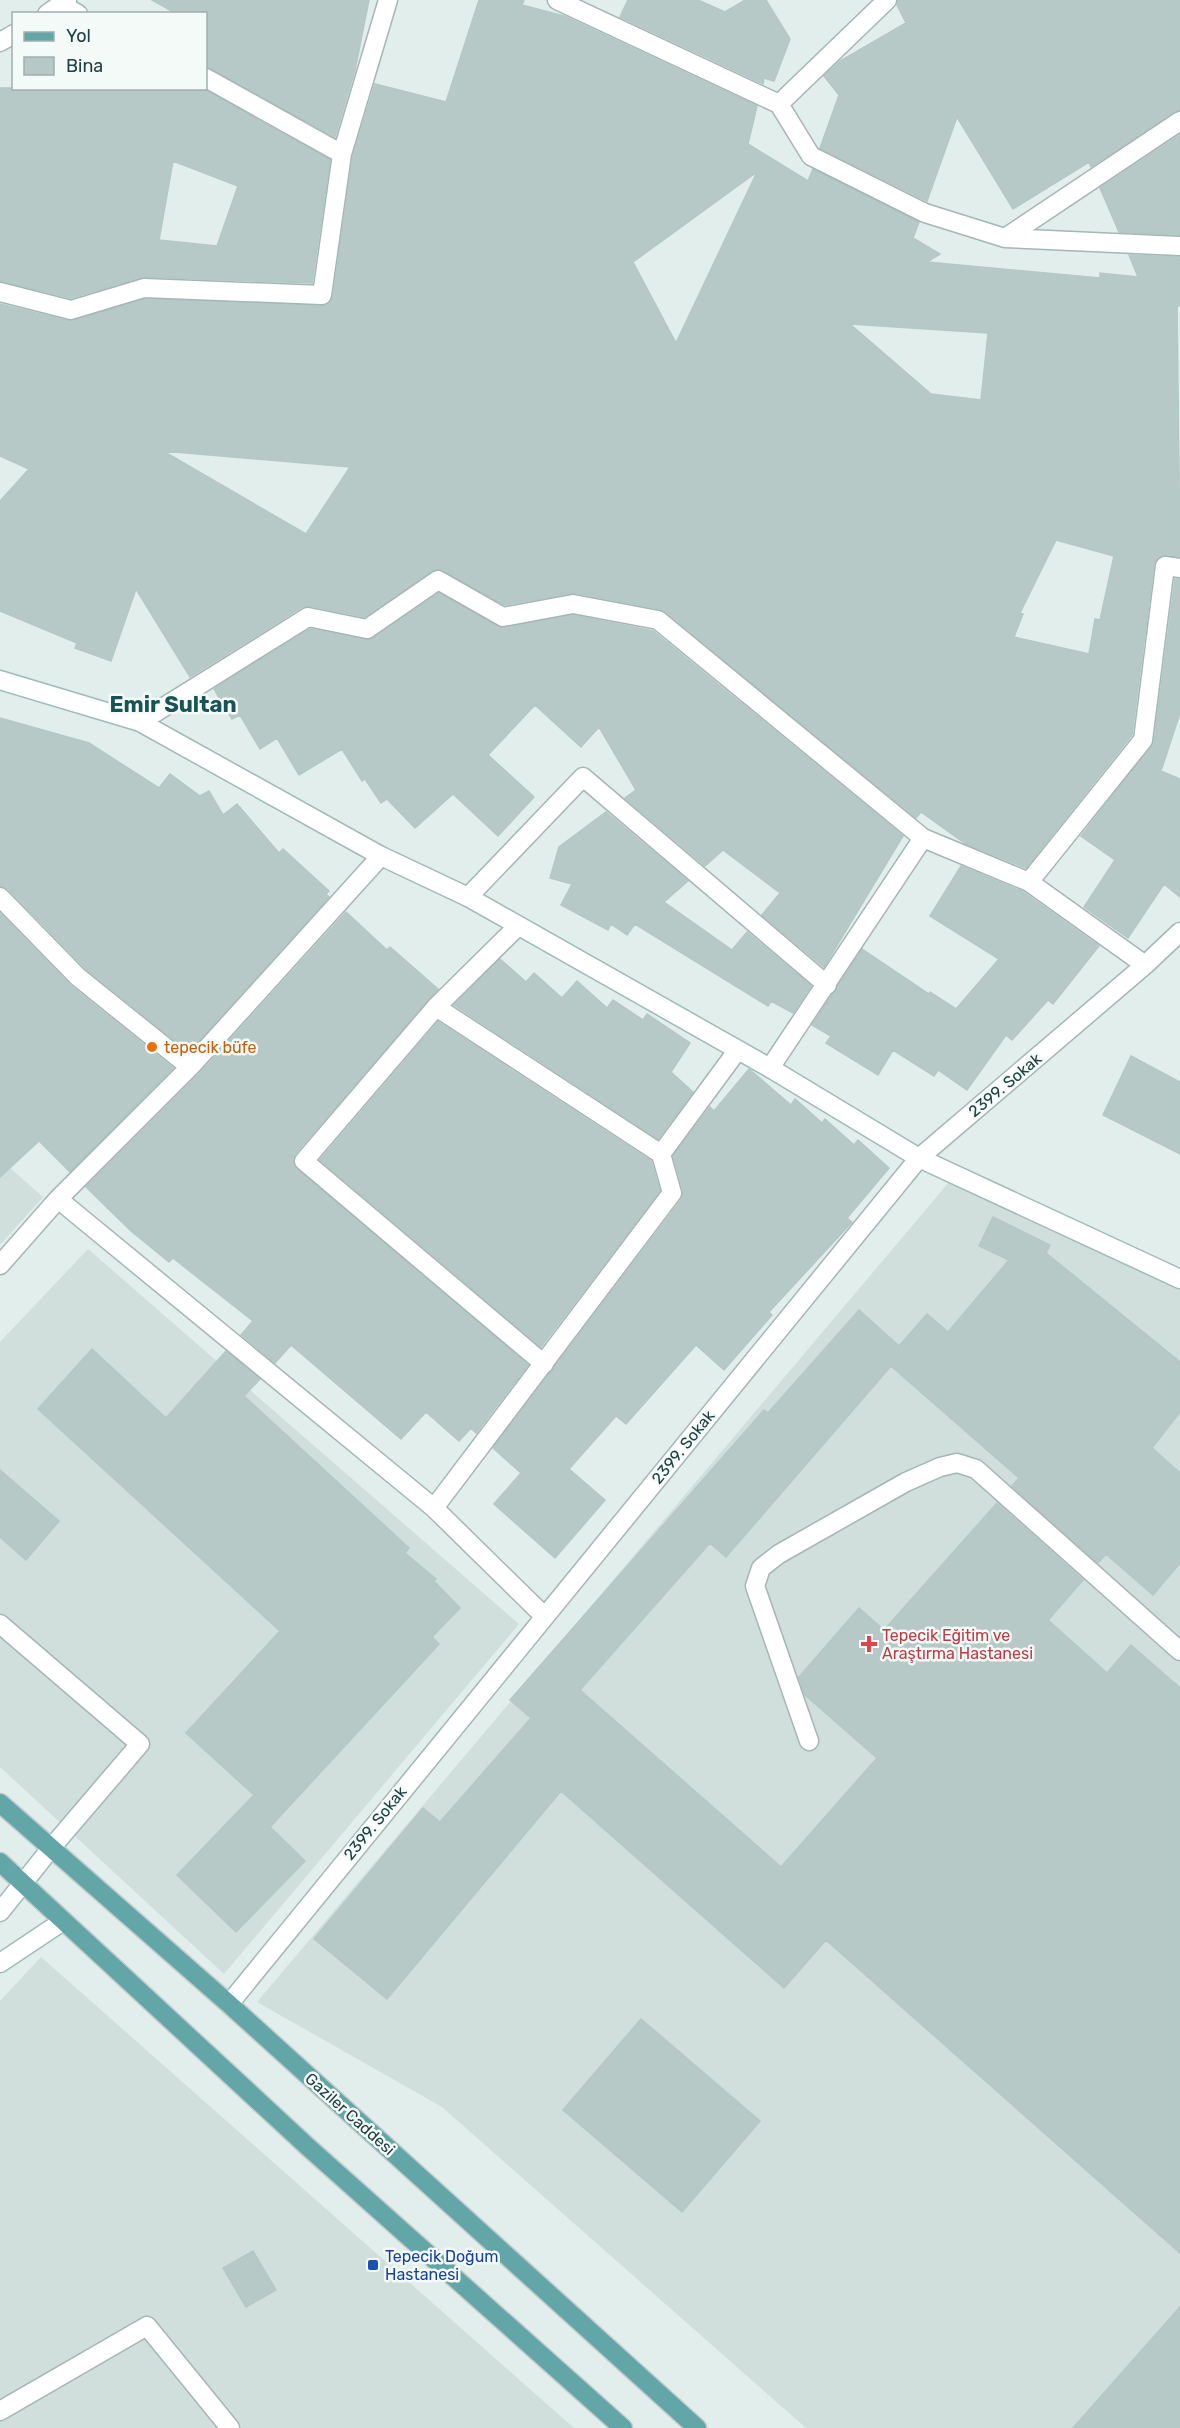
<svg xmlns="http://www.w3.org/2000/svg" width="1180" height="2428" viewBox="0 0 1180 2428" font-family="Rubik,sans-serif">
<style>
.built{fill:#d0dedc}
.building{fill:#b7c9c6;stroke:#b4c8c5;stroke-width:1.5;fill-rule:evenodd}
.lines{fill:none;stroke-linecap:round;stroke-linejoin:round}
.lane-casing{stroke:#a4b6b5;stroke-width:21}
.street-casing{stroke:#a4b6b5;stroke-width:21}
.secondary-casing{stroke:#9fbbb9;stroke-width:21}
.primary-casing{stroke:#c1caca;stroke-width:21}
.lane{stroke:#fff;stroke-width:18}
.street{stroke:#fff;stroke-width:18}
.secondary{stroke:#fff;stroke-width:18}
.primary{stroke:#62a6a8;stroke-width:18}
.food-dot{fill:#e8710a;stroke:#f3faf8;stroke-width:2}
.health-dot{fill:#e0444e;stroke:#f3faf8;stroke-width:2}
.transit-dot{fill:#1a4fb4;stroke:#f3faf8;stroke-width:2}
.labels{text-anchor:middle;dominant-baseline:central;stroke-width:5;stroke-linejoin:round;paint-order:stroke}
.food-label{font-size:16px;fill:#c56008;stroke:#f3faf8;text-anchor:start}
.street-label{font-size:16px;fill:#204041;stroke:#f3faf8}
.health-label{font-size:16px;fill:#be3a42;stroke:#f3faf8;text-anchor:start}
.transit-label{font-size:16px;fill:#164399;stroke:#f3faf8;text-anchor:start}
.district-label{font-size:22px;font-weight:bold;fill:#1a5355;stroke:#f3faf8}
</style>
<rect width="100%" height="100%" fill="#e2eeec"/>
<path class="built" d="M 0,1159 L 43,1197 L 0,1245 Z
M 955,1175 L 1180,1286 L 1180,2428 L 806,2428 L 442,2107 L 257,2002 Z
M 88,1249 L 519,1624 L 224,1974 L 0,1767 L 0,1342 Z
M 41,1957 L 574,2428 L 0,2428 L 0,2001 Z"/>
<path class="building" d="M 152,0 L 369,0 L 355,70 L 335,137 L 206,67 L 206,14 L 177,14 Z
M 479,0 L 524,0 L 522,5 L 564,16 L 757,106 L 748,144 L 808,181 L 813,169 L 919,222 L 913,238 L 940,254 L 927,262 L 1100,278 L 1100,273 L 1138,277 L 1129,255 L 1180,257 L 1180,306 L 1177,306 L 1180,557 L 1161,555 L 1154,564 L 1132,735 L 1026,868 L 966,844 L 921,812 L 916,818 L 660,609 L 575,593 L 505,605 L 437,569 L 365,617 L 310,606 L 302,607 L 190,677 L 136,589 L 111,661 L 75,648 L 77,643 L 0,611 L 0,501 L 29,469 L 0,456 L 0,304 L 69,321 L 145,299 L 327,305 L 333,297 L 353,156 L 375,84 L 446,102 ZM 757,172 L 676,343 L 633,262 ZM 850,324 L 988,333 L 981,400 L 931,394 ZM 163,451 L 350,467 L 306,534 ZM 1056,540 L 1114,556 L 1100,620 L 1095,619 L 1089,654 L 1014,637 L 1023,614 L 1020,613 Z
M 628,0 L 698,0 L 725,12 L 745,0 L 766,0 L 790,39 L 774,81 L 764,78 L 763,84 L 620,17 Z
M 898,0 L 1180,0 L 1180,110 L 1091,167 L 1089,162 L 1013,209 L 957,117 L 927,201 L 820,148 L 839,95 L 824,76 L 840,61 L 906,23 L 897,5 Z
M 0,88 L 202,88 L 330,160 L 312,283 L 144,277 L 71,298 L 0,281 ZM 173,161 L 238,186 L 217,246 L 159,240 Z
M 1180,135 L 1180,235 L 1119,232 L 1100,188 Z
M 1175,579 L 1180,579 L 1180,713 L 1161,771 L 1180,779 L 1180,897 L 1164,884 L 1128,938 L 1084,907 L 1115,860 L 1081,836 L 1154,742 Z
M 439,593 L 498,627 L 573,615 L 653,631 L 903,836 L 824,967 L 762,915 L 780,893 L 723,850 L 705,866 L 625,798 L 636,790 L 599,727 L 581,747 L 535,705 L 488,755 L 534,797 L 498,836 L 453,794 L 415,828 L 387,799 L 381,803 L 365,779 L 362,781 L 342,749 L 299,775 L 277,738 L 260,749 L 240,715 L 232,719 L 214,689 L 310,629 L 370,640 Z
M 0,718 L 89,743 L 159,788 L 170,774 L 200,796 L 209,791 L 223,815 L 237,804 L 279,853 L 283,849 L 329,891 L 326,894 L 329,897 L 189,1052 L 86,969 L 8,889 L 0,886 Z
M 606,812 L 688,881 L 664,902 L 732,950 L 747,932 L 811,986 L 793,1013 L 771,1001 L 768,1006 L 635,924 L 627,935 L 611,924 L 608,930 L 561,905 L 572,884 L 550,878 L 559,847 Z
M 961,866 L 1023,892 L 1099,946 L 1053,1004 L 1048,1000 L 1012,1040 L 1006,1035 L 967,1090 L 938,1070 L 934,1076 L 893,1050 L 878,1075 L 826,1043 L 831,1036 L 812,1025 L 862,949 L 929,994 L 930,992 L 956,1009 L 999,959 L 930,916 Z
M 346,912 L 387,950 L 390,947 L 438,989 L 295,1154 L 293,1164 L 528,1365 L 476,1433 L 471,1428 L 459,1441 L 426,1412 L 401,1439 L 291,1345 L 275,1363 L 241,1335 L 253,1321 L 173,1258 L 169,1262 L 131,1231 L 86,1187 L 198,1075 Z
M 0,913 L 71,986 L 173,1068 L 70,1172 L 39,1141 L 0,1177 Z
M 500,959 L 526,982 L 534,973 L 562,998 L 577,981 L 607,1008 L 613,1000 L 643,1020 L 647,1014 L 690,1043 L 671,1072 L 693,1092 L 658,1139 L 454,1005 Z
M 438,1022 L 651,1161 L 660,1191 L 541,1347 L 320,1160 Z
M 1131,1056 L 1180,1082 L 1180,1154 L 1103,1115 Z
M 749,1069 L 791,1105 L 795,1099 L 822,1123 L 825,1119 L 854,1145 L 858,1140 L 889,1168 L 847,1218 L 852,1222 L 769,1312 L 772,1315 L 724,1370 L 696,1345 L 626,1424 L 616,1416 L 569,1469 L 605,1500 L 555,1558 L 494,1504 L 521,1473 L 493,1448 L 681,1200 L 683,1190 L 673,1156 L 710,1107 L 714,1111 Z
M 993,1217 L 1050,1245 L 1046,1253 L 1180,1362 L 1180,1412 L 1152,1448 L 1180,1473 L 1180,1563 L 1153,1595 L 1106,1554 L 1098,1563 L 1012,1486 L 1019,1478 L 891,1366 L 726,1557 L 710,1543 L 580,1690 L 781,1867 L 877,1758 L 804,1694 L 799,1677 L 859,1608 L 884,1630 L 997,1503 L 1083,1580 L 1048,1620 L 1107,1673 L 1131,1645 L 1180,1688 L 1180,2253 L 826,1940 L 784,1988 L 561,1791 L 387,1999 L 314,1939 L 423,1808 L 440,1822 L 531,1718 L 510,1700 L 764,1410 L 768,1413 L 859,1310 L 899,1346 L 927,1314 L 948,1332 L 1009,1260 L 979,1246 Z
M 92,1349 L 166,1418 L 226,1351 L 260,1379 L 244,1396 L 409,1548 L 405,1553 L 436,1579 L 434,1581 L 460,1608 L 432,1637 L 439,1644 L 270,1827 L 305,1861 L 236,1932 L 177,1875 L 254,1795 L 186,1733 L 280,1631 L 38,1409 Z
M 0,1470 L 59,1521 L 26,1560 L 0,1537 Z
M 641,2019 L 760,2121 L 682,2212 L 563,2110 Z
M 253,2251 L 276,2290 L 246,2307 L 223,2268 Z
M 1180,2307 L 1180,2428 L 1073,2428 Z"/>
<g class="lines">
<defs>
<path id="lane" d="M 0,1624 L 140,1744 L 52,1847
M 809,1741 L 755,1586 L 761,1568 L 779,1554 L 906,1482 L 940,1467 L 957,1463 L 976,1469 L 1180,1651
M 0,2411 L 147,2326 L 230,2428"/>
<path id="street" d="M 557,0 L 779,104 L 887,0
M 60,4 L 78,14
M 47,14 L 67,0
M 0,42 L 14,34
M 206,78 L 342,154
M 779,104 L 811,156 L 925,213 L 1005,238 L 1180,246
M 1005,238 L 1180,121
M 0,292 L 71,310 L 144,288 L 322,295 L 342,154 L 388,0
M 140,722 L 308,617 L 367,629 L 438,580 L 503,617 L 573,604 L 658,620 L 923,838 L 1029,882 L 1145,965
M 1029,882 L 1143,740 L 1165,566 L 1180,568
M 0,897 L 78,977 L 190,1067
M 468,897 L 583,777 L 827,985
M 517,927 L 436,1007 L 304,1161 L 544,1364
M 436,1007 L 661,1154
M 770,1068 L 923,838
M 58,1199 L 434,1508 L 544,1616
M 0,1265 L 58,1199 L 190,1067 L 381,856
M 434,1508 L 672,1193 L 661,1154 L 737,1051
M 229,2004 L 919,1158 L 1145,965 L 1180,932"/>
<path id="secondary" d="M 0,680 L 140,722 L 381,856 L 468,897 L 770,1068 L 919,1158 L 1180,1279
M 0,1912 L 52,1847
M 0,1963 L 63,1921"/>
<path id="primary" d="M 0,1803 L 229,2004 L 697,2428
M 0,1862 L 308,2147 L 623,2428"/>
</defs>
<use href="#lane" class="lane-casing"/>
<use href="#street" class="street-casing"/>
<use href="#secondary" class="secondary-casing"/>
<use href="#primary" class="primary-casing"/>
<use href="#lane" class="lane"/>
<use href="#street" class="street"/>
<use href="#secondary" class="secondary"/>
<use href="#primary" class="primary"/>
</g>
<circle class="food-dot" cx="152" cy="1047" r="6"/>
<path class="health-dot" d="M866 1635h6v6h6v6h-6v6h-6v-6h-6v-6h6z"/>
<rect class="transit-dot" x="367" y="2259" width="12" height="12" rx="3"/>
<g class="labels">
<g class="food-label">
<text x="164" y="1047">tepecik büfe</text>
</g>
<g class="street-label">
<text transform="translate(1005 1085) rotate(-40)">2399. Sokak</text>
<text transform="translate(683 1447) rotate(-51)">2399. Sokak</text>
<text transform="translate(375 1823) rotate(-51)">2399. Sokak</text>
<text transform="translate(350 2114) rotate(42)">Gaziler Caddesi</text>
</g>
<g class="health-label">
<text x="882" y="1635">Tepecik Eğitim ve<tspan x="882" dy="18">Araştırma Hastanesi</tspan></text>
</g>
<g class="transit-label">
<text x="385" y="2256">Tepecik Doğum<tspan x="385" dy="18">Hastanesi</tspan></text>
</g>
<g class="district-label">
<text x="173" y="704">Emir Sultan</text>
</g>
</g>
<rect x="12" y="12" width="195" height="78" fill="#f3faf8" stroke="#9fb0af" stroke-width="1.5"/>
<rect x="24" y="32" width="30" height="9" fill="#62a6a8" stroke="#9fb0af" stroke-width="1.5"/>
<text x="66" y="42" font-size="18" fill="#204041">Yol</text>
<rect x="24" y="57" width="30" height="18" fill="#b7c9c6" stroke="#9fb0af" stroke-width="1.5"/>
<text x="66" y="72" font-size="18" fill="#204041">Bina</text>
</svg>
